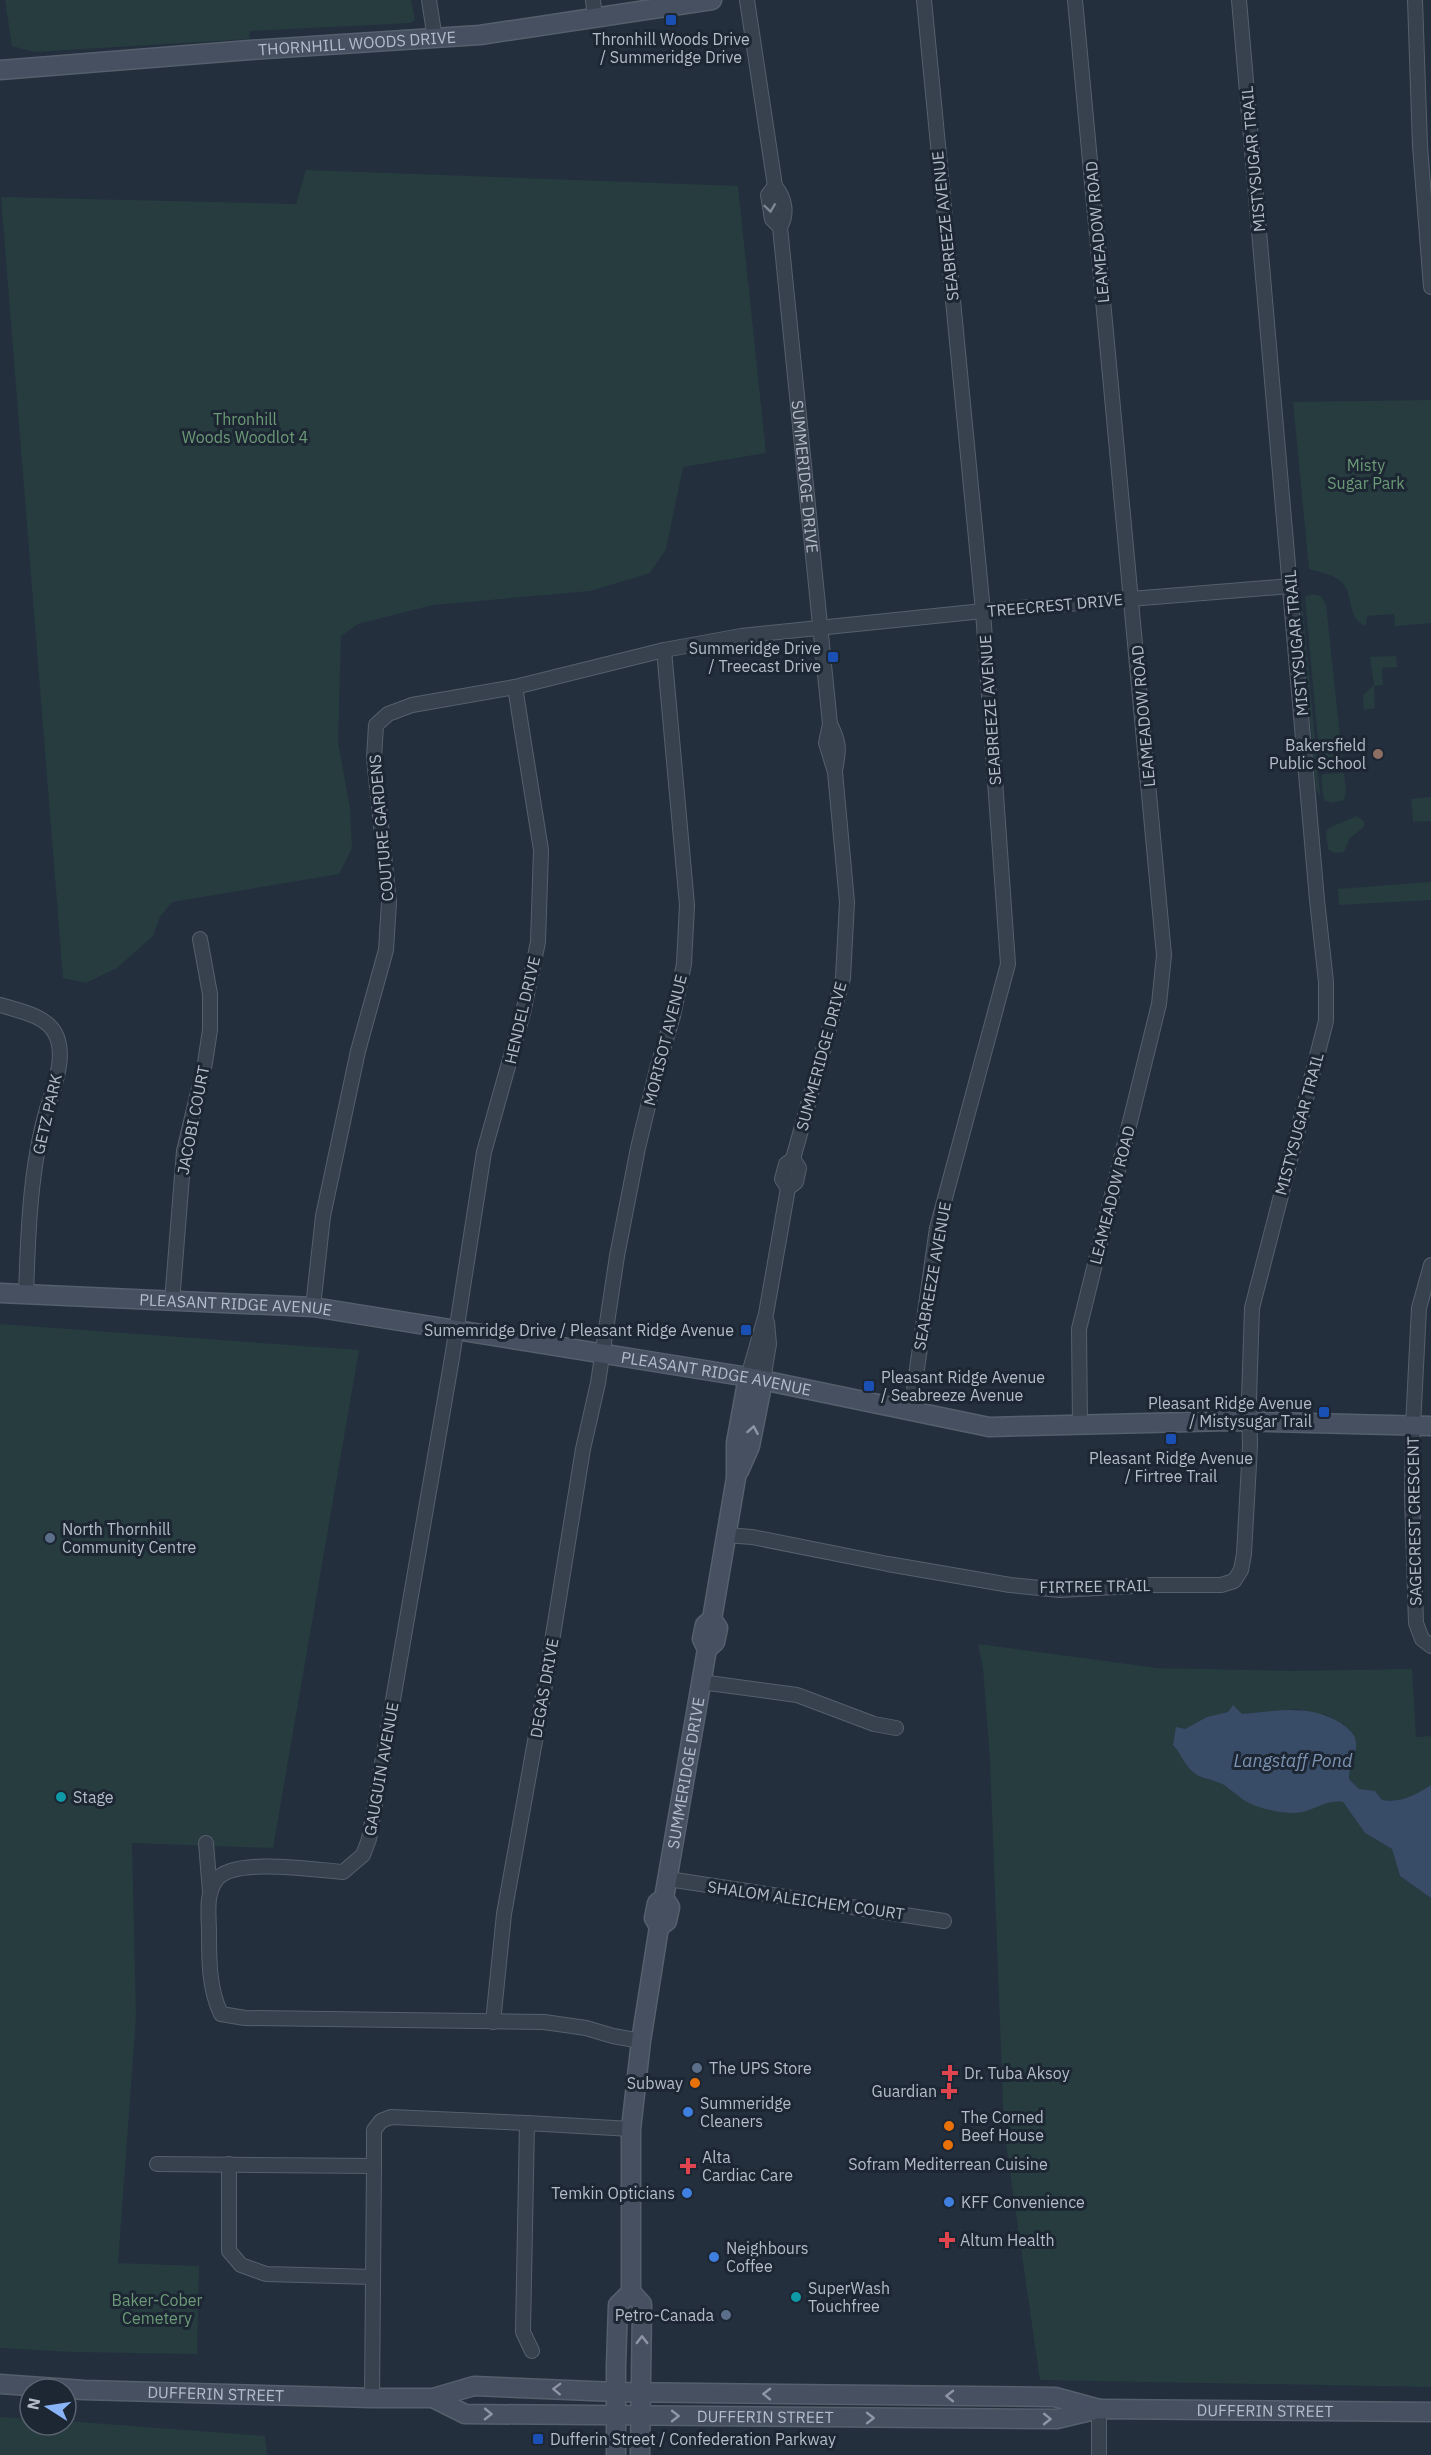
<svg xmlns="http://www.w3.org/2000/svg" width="1431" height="2455" viewBox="0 0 1431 2455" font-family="'IBM Plex Sans',sans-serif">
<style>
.green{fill:#263c3f}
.water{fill:#394c67}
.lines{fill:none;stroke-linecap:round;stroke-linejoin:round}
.street-casing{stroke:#565f6c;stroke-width:16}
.secondary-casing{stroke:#565f6c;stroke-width:21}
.street{stroke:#38414e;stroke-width:14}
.secondary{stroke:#465061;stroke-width:18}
.oneway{stroke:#7c8592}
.oneway2{stroke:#8e96a5}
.transit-dot{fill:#1a4fb4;stroke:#1d2633;stroke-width:2}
.education-dot{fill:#8d6e63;stroke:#1d2633;stroke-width:2}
.service-dot{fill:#5c6f8a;stroke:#1d2633;stroke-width:2}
.culture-dot{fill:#0f9aa8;stroke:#1d2633;stroke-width:2}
.health-dot{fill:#e0444e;stroke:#1d2633;stroke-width:2}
.food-dot{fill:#e8710a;stroke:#1d2633;stroke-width:2}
.shop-dot{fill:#3f7fe0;stroke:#1d2633;stroke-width:2}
.labels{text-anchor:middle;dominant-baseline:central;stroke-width:6;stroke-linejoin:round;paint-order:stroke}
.poi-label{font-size:16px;fill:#b4bcc9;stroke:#1d2633;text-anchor:start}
.street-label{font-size:16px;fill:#b4bcc9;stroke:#1d2633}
.park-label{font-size:16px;fill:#6b9a76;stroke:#1d2633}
.water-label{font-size:18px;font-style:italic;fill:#7c92b1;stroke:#1d2633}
</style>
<rect width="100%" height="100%" fill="#242f3e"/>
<path class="green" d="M 5,0 L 411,0 L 415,20 L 410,23 L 250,31 L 249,39 L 34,52 L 12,46 Z
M 306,170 L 738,186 L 766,453 L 683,467 L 666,549 L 650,573 L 590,591 L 433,605 L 358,624 L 341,636 L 338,742 L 350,808 L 352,848 L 339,874 L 172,902 L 160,917 L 153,936 L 117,968 L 86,983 L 63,978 L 1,197 L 296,204 Z
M 1431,400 L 1431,623 L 1395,626 L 1394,614 L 1367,616 L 1366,626 C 1347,619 1354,599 1344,585 C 1337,575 1320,572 1309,569 L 1293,402 Z
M 1311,594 L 1321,596 L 1326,605 L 1343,764 L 1332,765 L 1331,761 L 1320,762 L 1305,597 Z
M 1302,600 L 1320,796 L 1316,789 L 1300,601 Z
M 1396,656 L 1397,667 L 1382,668 L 1383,685 L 1374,686 L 1375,708 L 1364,710 L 1363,695 L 1374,685 L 1370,657 Z
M 1344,773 L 1346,792 L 1344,800 L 1332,803 L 1324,800 L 1321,777 L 1323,774 Z
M 1431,797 L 1431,821 L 1413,822 L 1411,799 Z
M 1356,816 L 1364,821 L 1364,827 L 1350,838 L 1344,852 L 1334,853 L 1328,849 L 1326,832 L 1329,828 Z
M 1431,882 L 1431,900 L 1339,905 L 1338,889 Z
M 0,1324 L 359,1350 L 273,1848 L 132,1843 L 136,2017 L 118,2263 L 199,2266 L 197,2354 L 72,2352 L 0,2348 Z
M 978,1644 L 1157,1668 L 1289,1671 L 1412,1669 L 1416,1737 L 1431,1736 L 1431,1785 C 1415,1795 1402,1803 1382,1800 L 1375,1792 L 1359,1789 L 1349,1779 L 1349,1773 L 1356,1748 L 1344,1725 L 1326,1715 L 1297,1709 L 1242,1714 L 1228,1712 L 1207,1718 L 1185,1730 L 1200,1777 L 1220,1783 L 1249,1803 L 1306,1811 L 1332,1800 L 1343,1802 L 1365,1833 L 1392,1849 L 1400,1876 L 1431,1898 L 1431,2387 L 1040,2380 L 1004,2130 L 990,1760 L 983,1668 Z
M 0,2417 L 30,2419 L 30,2425 L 66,2425 L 66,2421 L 265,2436 L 267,2455 L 0,2455 Z"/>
<path class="water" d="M 1233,1705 L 1242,1714 C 1276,1711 1308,1704 1339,1722 C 1344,1725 1353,1732 1355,1738 C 1360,1751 1348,1766 1349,1779 L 1359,1789 L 1375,1791 L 1382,1800 C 1402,1803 1415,1795 1431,1785 L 1431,1898 L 1400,1876 L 1392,1849 L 1365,1833 L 1343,1802 C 1325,1799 1312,1813 1294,1813 C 1280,1813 1261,1809 1249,1803 C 1239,1798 1231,1789 1222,1784 C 1212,1779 1200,1779 1192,1771 C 1184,1764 1181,1753 1173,1745 L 1176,1727 L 1185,1729 L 1207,1717 L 1228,1712 Z"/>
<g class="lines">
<defs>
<g id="street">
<path d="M 429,0 L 435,39"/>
<path d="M 593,0 L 595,18"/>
<path id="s1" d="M 747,0 L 775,186 C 785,198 788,214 780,227 L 830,724 L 826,743 L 835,772 L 847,902 L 843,978 L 793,1159 L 786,1164 L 782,1179 L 788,1188 L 766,1314 L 748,1377"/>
<path d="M 1075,0 L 1164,955 L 1159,1004 L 1079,1329 L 1080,1424"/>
<path d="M 1415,0 L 1420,146 L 1431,287"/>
<path d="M 775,186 L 768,195 L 772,219 L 780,227"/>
<path d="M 515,687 L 541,850 L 538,942 L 523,1013 L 484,1152 L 452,1358 L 369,1839 L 363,1855 L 343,1872 C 315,1870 235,1857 217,1879 C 205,1894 209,1915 209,1933 C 209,1961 209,1989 221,2014 L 245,2018 L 544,2022 L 586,2028 L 613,2036 L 641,2041"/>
<path d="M 830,724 C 840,743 839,750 835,771"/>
<path d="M 0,1005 C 19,1011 45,1015 55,1033 C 67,1055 54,1087 47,1109 C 30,1168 28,1233 26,1295"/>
<path d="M 788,1188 L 796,1182 L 799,1168 L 793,1159"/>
<path d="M 1431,1265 L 1419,1308 L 1413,1426 L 1412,1496 L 1416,1623 L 1422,1639 L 1431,1646"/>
<path d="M 172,1302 L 184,1151 L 205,1063 L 210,1030 L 210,994 L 200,939"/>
<path d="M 313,1307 L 323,1216 L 358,1051 L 386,950 L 389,902 L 374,758 L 376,725 L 388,714 L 412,705 L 515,687 L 664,650 L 741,636 L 983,611 L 1291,586"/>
<path d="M 763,1380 L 769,1344 L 767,1322"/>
<path d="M 911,1411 L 937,1228 L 1008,964 L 983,611 L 924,0"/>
<path d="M 726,1535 L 752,1537 L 888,1564 L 1010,1585 L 1060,1590 L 1153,1585 L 1221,1585 L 1234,1581 L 1241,1570 L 1244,1554 L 1250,1446 L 1249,1399 L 1252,1308 L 1326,1021 L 1326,982 L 1317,900 L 1239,0"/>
<path d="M 701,1682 L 797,1695 L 874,1724 L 896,1728"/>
<path d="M 206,1843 L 210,1892"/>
<path d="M 668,1879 L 944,1921"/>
<path d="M 493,2022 L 504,1914 L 544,1691 L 583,1449 L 598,1383 L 617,1256 L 638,1148 L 657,1069 L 673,1016 L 684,964 L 687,905 L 664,650"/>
<path d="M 157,2164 L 374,2166 L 372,2398"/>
<path d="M 229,2164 L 229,2251 L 241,2265 L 266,2274 L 373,2277"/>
<path d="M 374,2166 L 374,2130 L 381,2121 L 391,2117 L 527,2123"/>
<path d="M 532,2351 L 523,2332 L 527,2123 L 631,2129"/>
<path d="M 1099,2409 L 1099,2455"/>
</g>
<g id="secondary">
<path id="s2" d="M 0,70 L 250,50 L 480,35 L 712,0"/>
<path id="s3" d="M 0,1293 L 313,1307 L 748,1377 L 989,1427 L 1229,1421 L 1431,1426"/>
<path d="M 739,1471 L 750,1446 L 763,1380"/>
<path d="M 707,1649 L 715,1642 L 718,1628 L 712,1619 L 736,1478 L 736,1443 L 748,1377"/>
<path id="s4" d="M 659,1927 L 667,1921 L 670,1907 L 664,1898 L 707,1649 L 702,1639 L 705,1625 L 712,1619"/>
<path d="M 631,2292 L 642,2304 L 640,2455"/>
<path id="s5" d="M 0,2384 L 84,2390 L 372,2398 L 433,2398 L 474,2386 L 616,2392 L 1055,2397 L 1099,2409"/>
<path id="s6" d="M 433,2398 L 465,2414 L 1057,2419 L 1099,2409 L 1431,2412"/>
<path d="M 616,2455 L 616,2366 L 618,2305 L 631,2292 L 631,2129 L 641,2041 L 659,1927 L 654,1918 L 657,1903 L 664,1898"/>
</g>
</defs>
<use href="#street" class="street-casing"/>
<use href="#secondary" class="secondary-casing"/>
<use href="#street" class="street"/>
<use href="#secondary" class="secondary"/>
</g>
<defs><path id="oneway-chevron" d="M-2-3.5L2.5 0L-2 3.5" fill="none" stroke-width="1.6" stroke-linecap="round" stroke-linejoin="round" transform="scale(1.5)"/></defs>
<use class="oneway" href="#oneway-chevron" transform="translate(770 208) rotate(82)"/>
<g class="oneway2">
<use href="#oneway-chevron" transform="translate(753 1430) rotate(-80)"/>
<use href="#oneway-chevron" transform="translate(642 2340) rotate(-90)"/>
<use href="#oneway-chevron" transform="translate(557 2389) rotate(-178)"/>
<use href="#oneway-chevron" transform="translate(767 2394) rotate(-179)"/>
<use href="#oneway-chevron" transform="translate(950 2396) rotate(-179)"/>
<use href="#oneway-chevron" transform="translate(488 2414) rotate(1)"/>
<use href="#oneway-chevron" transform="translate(675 2416)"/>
<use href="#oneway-chevron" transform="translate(870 2418)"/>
<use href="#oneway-chevron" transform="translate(1047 2419) rotate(1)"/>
</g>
<g class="transit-dot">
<rect x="665" y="14" width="12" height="12" rx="3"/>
<rect x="827" y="651" width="12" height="12" rx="3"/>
<rect x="740" y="1324" width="12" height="12" rx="3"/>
<rect x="863" y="1380" width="12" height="12" rx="3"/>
<rect x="1318" y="1406" width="12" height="12" rx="3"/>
<rect x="1165" y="1433" width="12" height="12" rx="3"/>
<rect x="532" y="2433" width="12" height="12" rx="3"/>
</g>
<circle class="education-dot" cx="1378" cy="754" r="6"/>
<g class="service-dot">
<circle cx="50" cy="1538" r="6"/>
<circle cx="697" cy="2068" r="6"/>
<circle cx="726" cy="2315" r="6"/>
</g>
<g class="culture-dot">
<circle cx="61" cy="1797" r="6"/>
<circle cx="796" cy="2297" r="6"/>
</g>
<g class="health-dot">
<path d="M947 2064h6v6h6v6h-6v6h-6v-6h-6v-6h6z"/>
<path d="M946 2082h6v6h6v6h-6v6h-6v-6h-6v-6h6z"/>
<path d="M685 2157h6v6h6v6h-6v6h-6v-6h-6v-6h6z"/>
<path d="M944 2231h6v6h6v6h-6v6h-6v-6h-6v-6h6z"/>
</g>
<g class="food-dot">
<circle cx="695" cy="2083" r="6"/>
<circle cx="949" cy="2126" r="6"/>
<circle cx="948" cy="2145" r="6"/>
</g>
<g class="shop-dot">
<circle cx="688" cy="2112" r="6"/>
<circle cx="687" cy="2193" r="6"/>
<circle cx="949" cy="2202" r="6"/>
<circle cx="714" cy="2257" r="6"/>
</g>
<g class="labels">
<g class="poi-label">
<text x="671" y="39" text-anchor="middle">Thronhill Woods Drive<tspan x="671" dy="18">/ Summeridge Drive</tspan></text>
<text x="821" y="648" text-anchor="end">Summeridge Drive<tspan x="821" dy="18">/ Treecast Drive</tspan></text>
<text x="1366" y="745" text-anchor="end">Bakersfield<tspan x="1366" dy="18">Public School</tspan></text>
<text x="734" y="1330" text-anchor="end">Sumemridge Drive / Pleasant Ridge Avenue</text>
<text x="881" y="1377">Pleasant Ridge Avenue<tspan x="881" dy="18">/ Seabreeze Avenue</tspan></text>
<text x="1312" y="1403" text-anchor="end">Pleasant Ridge Avenue<tspan x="1312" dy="18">/ Mistysugar Trail</tspan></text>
<text x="1171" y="1458" text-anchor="middle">Pleasant Ridge Avenue<tspan x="1171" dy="18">/ Firtree Trail</tspan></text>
<text x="62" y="1529">North Thornhill<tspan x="62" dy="18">Community Centre</tspan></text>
<text x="73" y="1797">Stage</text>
<text x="709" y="2068">The UPS Store</text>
<text x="964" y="2073">Dr. Tuba Aksoy</text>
<text x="683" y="2083" text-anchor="end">Subway</text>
<text x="937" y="2091" text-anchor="end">Guardian</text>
<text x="700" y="2103">Summeridge<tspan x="700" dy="18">Cleaners</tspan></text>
<text x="961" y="2117">The Corned<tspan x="961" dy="18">Beef House</tspan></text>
<text x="702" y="2157">Alta<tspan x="702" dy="18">Cardiac Care</tspan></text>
<text x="948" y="2164" text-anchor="middle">Sofram Mediterrean Cuisine</text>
<text x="675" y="2193" text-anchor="end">Temkin Opticians</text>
<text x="961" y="2202">KFF Convenience</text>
<text x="960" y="2240">Altum Health</text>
<text x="726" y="2248">Neighbours<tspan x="726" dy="18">Coffee</tspan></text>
<text x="808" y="2288">SuperWash<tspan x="808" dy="18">Touchfree</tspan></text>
<text x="714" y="2315" text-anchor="end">Petro-Canada</text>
<text x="550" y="2439">Dufferin Street / Confederation Parkway</text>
</g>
<g class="street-label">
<text stroke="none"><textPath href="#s2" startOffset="358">THORNHILL WOODS DRIVE</textPath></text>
<text transform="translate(1253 159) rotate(-95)">MISTYSUGAR TRAIL</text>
<text transform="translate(945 226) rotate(-96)">SEABREEZE AVENUE</text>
<text transform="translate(1097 232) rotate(-95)">LEAMEADOW ROAD</text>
<text stroke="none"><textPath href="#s1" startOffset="483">SUMMERIDGE DRIVE</textPath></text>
<text transform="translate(1055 605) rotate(-5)">TREECREST DRIVE</text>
<text transform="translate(1296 643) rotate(-95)">MISTYSUGAR TRAIL</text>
<text transform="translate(990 710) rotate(-94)">SEABREEZE AVENUE</text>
<text transform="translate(1143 716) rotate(-95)">LEAMEADOW ROAD</text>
<text transform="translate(381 828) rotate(-95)">COUTURE GARDENS</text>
<text transform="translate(522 1010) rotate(-77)">HENDEL DRIVE</text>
<text transform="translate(665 1040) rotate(-76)">MORISOT AVENUE</text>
<text transform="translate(821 1056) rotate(-75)">SUMMERIDGE DRIVE</text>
<text transform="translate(47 1114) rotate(-77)">GETZ PARK</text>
<text transform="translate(193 1120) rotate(-79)">JACOBI COURT</text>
<text transform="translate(1299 1124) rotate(-75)">MISTYSUGAR TRAIL</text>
<text transform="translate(1112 1195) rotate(-76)">LEAMEADOW ROAD</text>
<text transform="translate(932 1276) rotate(-80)">SEABREEZE AVENUE</text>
<text stroke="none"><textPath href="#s3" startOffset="236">PLEASANT RIDGE AVENUE</textPath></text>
<text stroke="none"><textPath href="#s3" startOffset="722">PLEASANT RIDGE AVENUE</textPath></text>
<text transform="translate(1414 1521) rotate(-91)">SAGECREST CRESCENT</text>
<text transform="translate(1095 1586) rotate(-1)">FIRTREE TRAIL</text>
<text transform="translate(544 1688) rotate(-80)">DEGAS DRIVE</text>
<text transform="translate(381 1769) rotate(-80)">GAUGUIN AVENUE</text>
<text stroke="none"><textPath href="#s4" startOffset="162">SUMMERIDGE DRIVE</textPath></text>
<text transform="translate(806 1900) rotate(8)">SHALOM ALEICHEM COURT</text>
<text stroke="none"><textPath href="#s5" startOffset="216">DUFFERIN STREET</textPath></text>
<text stroke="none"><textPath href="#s6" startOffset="837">DUFFERIN STREET</textPath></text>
<text stroke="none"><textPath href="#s6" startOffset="336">DUFFERIN STREET</textPath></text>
</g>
<g class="park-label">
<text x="245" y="419">Thronhill<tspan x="245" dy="18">Woods Woodlot 4</tspan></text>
<text x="1366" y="465">Misty<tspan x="1366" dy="18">Sugar Park</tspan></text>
<text x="157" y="2300">Baker-Cober<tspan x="157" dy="18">Cemetery</tspan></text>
</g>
<g class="water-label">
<text x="1293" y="1760">Langstaff Pond</text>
</g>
</g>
<g transform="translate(48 2407) rotate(282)"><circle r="28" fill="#1d2633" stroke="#59626f" stroke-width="1.5"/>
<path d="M0-4.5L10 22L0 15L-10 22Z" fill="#8ab4f8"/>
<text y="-9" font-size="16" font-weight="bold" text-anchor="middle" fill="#b4bcc9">N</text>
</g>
</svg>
